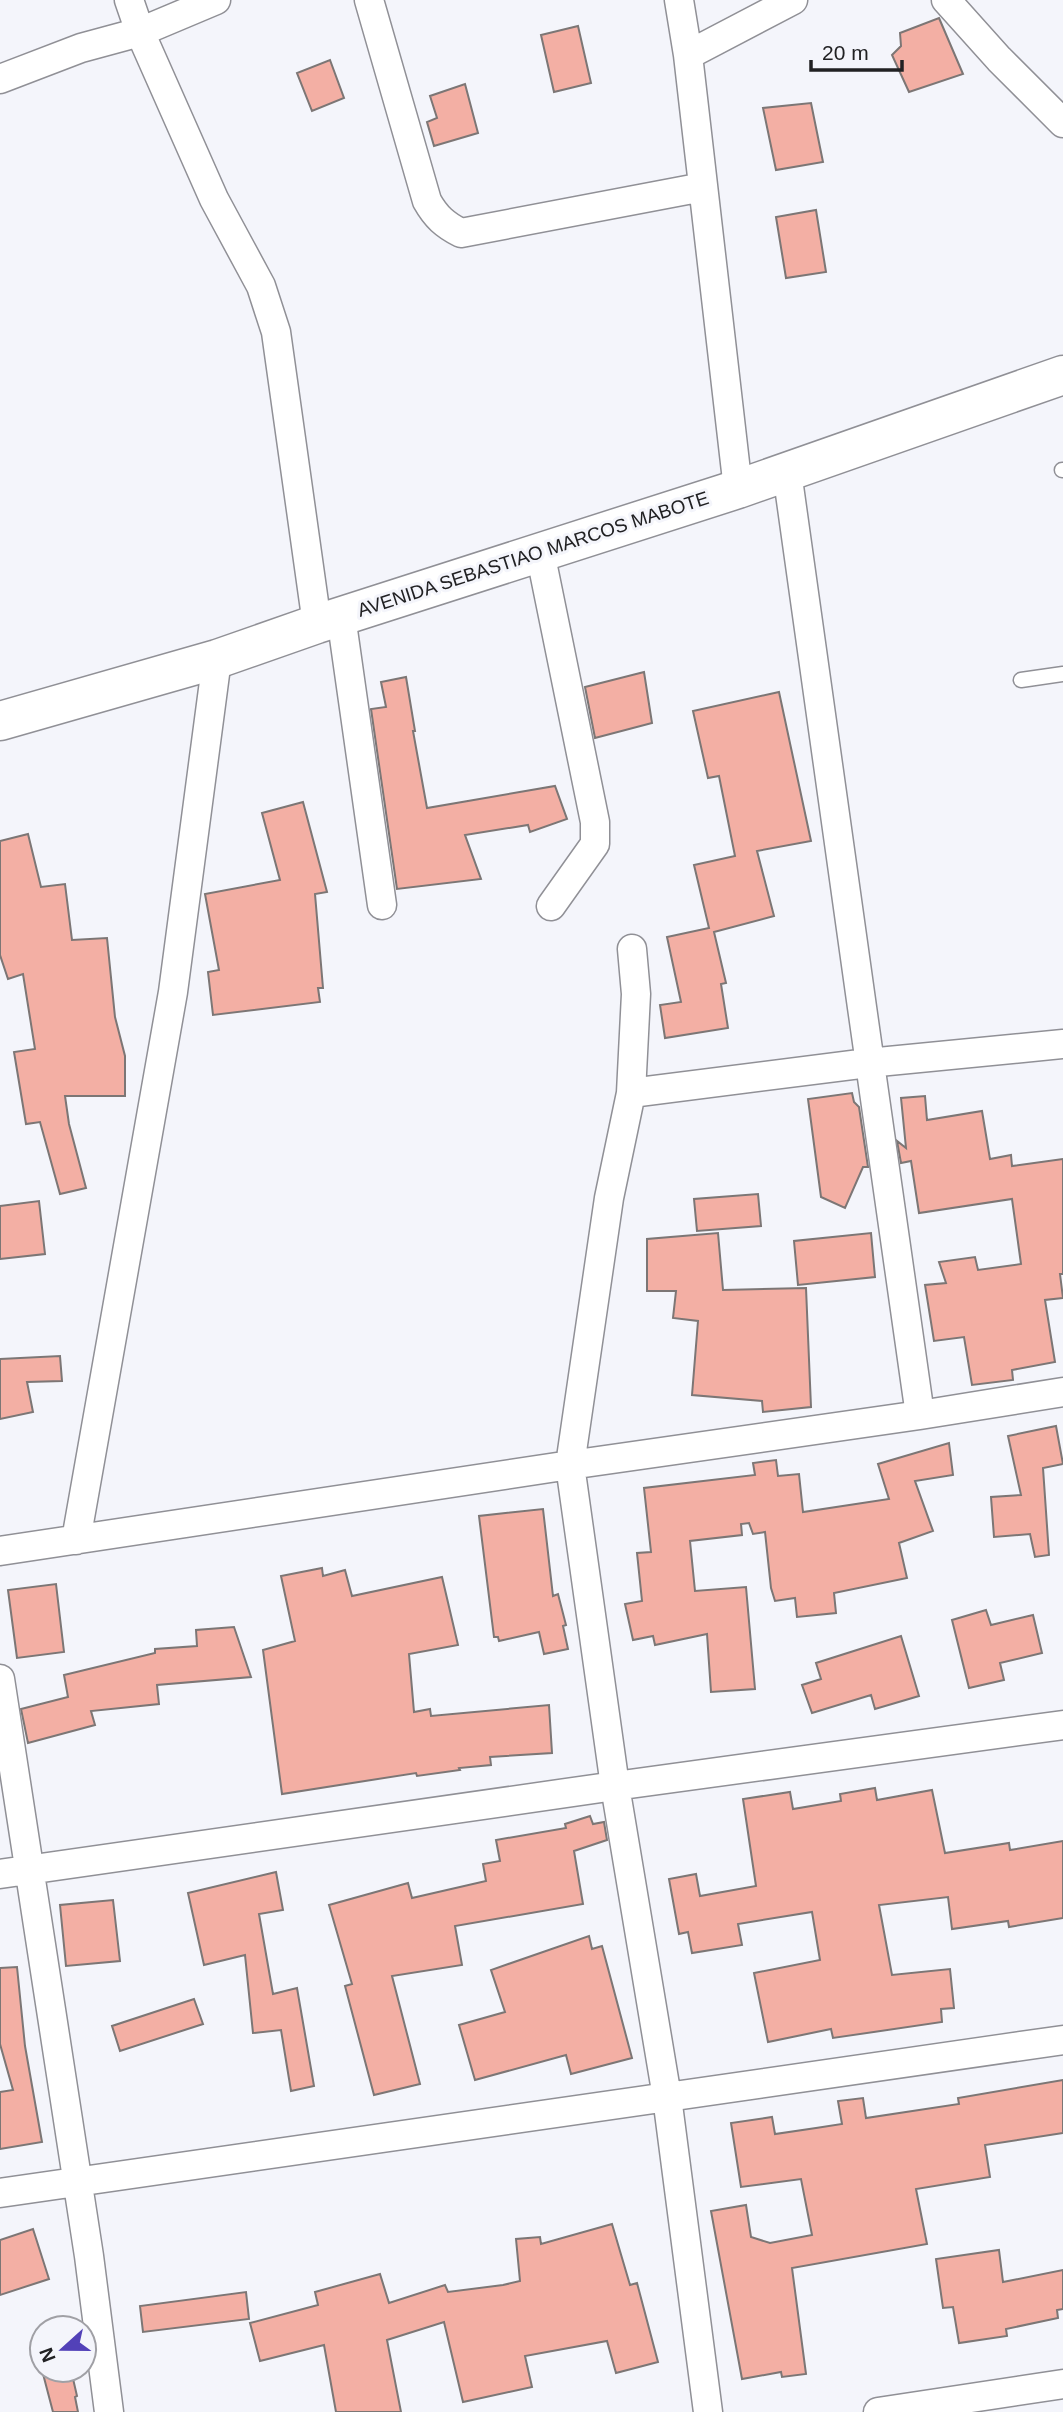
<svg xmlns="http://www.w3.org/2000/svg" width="1063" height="2412" viewBox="0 0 1063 2412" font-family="Arial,sans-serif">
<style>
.building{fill:#f3afa4;stroke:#7c7675;stroke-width:2}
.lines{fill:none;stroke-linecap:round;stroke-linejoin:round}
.lane-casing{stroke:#909096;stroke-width:17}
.street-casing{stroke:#909096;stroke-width:31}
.secondary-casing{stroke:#909096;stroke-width:41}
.lane{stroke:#fff;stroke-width:14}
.street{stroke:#fff;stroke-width:28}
.secondary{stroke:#fff;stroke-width:38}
.labels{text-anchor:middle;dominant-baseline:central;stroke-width:6;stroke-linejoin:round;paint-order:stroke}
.street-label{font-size:19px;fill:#212123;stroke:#f4f5fb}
</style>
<rect width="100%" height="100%" fill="#f4f5fb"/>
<path class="building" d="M 939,18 L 963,74 L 909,92 L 892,55 L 901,46 L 900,33 Z
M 578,26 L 591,83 L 554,92 L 541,35 Z
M 330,60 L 344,98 L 312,111 L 297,73 Z
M 465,84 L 478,133 L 434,146 L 427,122 L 437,118 L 430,96 Z
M 811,103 L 823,162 L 776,170 L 763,108 Z
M 816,210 L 826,272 L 786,278 L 776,217 Z
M 644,672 L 652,723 L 595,738 L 585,687 Z
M 406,677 L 415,731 L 413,731 L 427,808 L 555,786 L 567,819 L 530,832 L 528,825 L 465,835 L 481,879 L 397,889 L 371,709 L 386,707 L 381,682 Z
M 779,692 L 811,841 L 757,851 L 774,916 L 714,932 L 726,983 L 721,984 L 728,1028 L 665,1038 L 660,1005 L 681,1002 L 667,937 L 709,928 L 694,865 L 735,856 L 719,776 L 708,778 L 693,711 Z
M 303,802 L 327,892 L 315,894 L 323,988 L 318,988 L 320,1002 L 213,1015 L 208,972 L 219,970 L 205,894 L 280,880 L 262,813 Z
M 28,834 L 41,887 L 65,884 L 72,940 L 107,938 L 115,1017 L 125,1056 L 125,1096 L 65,1096 L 69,1124 L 86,1188 L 60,1194 L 40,1122 L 26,1124 L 14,1052 L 35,1049 L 23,974 L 8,979 L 0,955 L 0,841 Z
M 852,1093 L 854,1102 L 859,1107 L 868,1167 L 863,1167 L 845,1208 L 821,1197 L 808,1099 Z
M 925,1096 L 927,1120 L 982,1111 L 990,1159 L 1011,1155 L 1012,1166 L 1063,1159 L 1063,1274 L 1060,1274 L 1063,1298 L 1045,1300 L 1055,1362 L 1012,1370 L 1013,1380 L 972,1385 L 964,1337 L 934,1341 L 925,1285 L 946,1283 L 939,1262 L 975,1257 L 978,1270 L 1021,1264 L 1012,1199 L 919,1213 L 911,1161 L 901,1163 L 897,1141 L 906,1148 L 901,1098 Z
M 758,1194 L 761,1226 L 697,1231 L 694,1199 Z
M 39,1201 L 45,1254 L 0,1259 L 0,1206 Z
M 718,1233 L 723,1290 L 806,1288 L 811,1407 L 763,1412 L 762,1401 L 692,1395 L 698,1321 L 673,1318 L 676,1291 L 647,1291 L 647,1239 Z
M 871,1233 L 875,1277 L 798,1285 L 794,1241 Z
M 60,1356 L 62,1381 L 27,1382 L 33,1412 L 0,1419 L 0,1359 Z
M 1056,1426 L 1063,1464 L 1043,1468 L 1049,1555 L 1035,1557 L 1030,1534 L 994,1537 L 991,1497 L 1021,1495 L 1008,1436 Z
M 949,1443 L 953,1475 L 915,1481 L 933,1531 L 899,1543 L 907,1578 L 834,1593 L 836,1613 L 797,1617 L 795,1598 L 775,1601 L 771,1588 L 765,1532 L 753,1534 L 749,1523 L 741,1524 L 742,1535 L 690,1541 L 695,1591 L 746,1587 L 755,1689 L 711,1692 L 707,1634 L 655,1645 L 653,1636 L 633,1640 L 625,1604 L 642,1601 L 637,1553 L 651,1552 L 644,1488 L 755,1475 L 753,1463 L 776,1460 L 778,1476 L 799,1474 L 803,1512 L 889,1499 L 878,1464 Z
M 543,1509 L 553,1596 L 558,1594 L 566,1625 L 563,1626 L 568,1649 L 544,1654 L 539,1632 L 499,1641 L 498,1637 L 494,1637 L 479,1516 Z
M 322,1568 L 323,1576 L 345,1570 L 352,1596 L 442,1577 L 458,1645 L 409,1654 L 414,1712 L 430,1709 L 431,1716 L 549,1705 L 552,1753 L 490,1757 L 491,1765 L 459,1768 L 460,1770 L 417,1776 L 416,1773 L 282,1794 L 263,1650 L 295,1641 L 281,1576 Z
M 56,1584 L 64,1652 L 17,1658 L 8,1590 Z
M 986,1610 L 991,1625 L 1033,1615 L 1042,1653 L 1000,1663 L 1004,1680 L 969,1688 L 952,1620 Z
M 234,1627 L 251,1677 L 157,1685 L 159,1704 L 91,1711 L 95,1725 L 28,1743 L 21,1709 L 68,1697 L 64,1675 L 155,1653 L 155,1649 L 197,1646 L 196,1630 Z
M 901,1636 L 919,1696 L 875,1709 L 871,1695 L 812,1713 L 802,1685 L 821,1679 L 816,1663 Z
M 875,1788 L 877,1800 L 932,1790 L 945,1853 L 1009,1843 L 1010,1850 L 1063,1841 L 1063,1918 L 1009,1927 L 1008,1921 L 952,1929 L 948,1897 L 879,1905 L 892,1975 L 950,1969 L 954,2008 L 941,2009 L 942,2022 L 833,2038 L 831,2029 L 768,2042 L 754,1973 L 820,1960 L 812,1912 L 738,1924 L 742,1945 L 692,1953 L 688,1932 L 679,1934 L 669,1879 L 696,1874 L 700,1896 L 756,1886 L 743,1799 L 790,1792 L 793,1809 L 841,1801 L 840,1794 Z
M 590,1816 L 593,1824 L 604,1822 L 607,1840 L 574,1851 L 583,1904 L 455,1926 L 462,1965 L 392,1976 L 420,2084 L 374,2095 L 345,1986 L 352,1984 L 329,1905 L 408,1883 L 412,1898 L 486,1881 L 483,1864 L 500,1861 L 496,1840 L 566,1828 L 565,1824 Z
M 276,1872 L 283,1910 L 259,1914 L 273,1994 L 297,1988 L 314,2086 L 291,2091 L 281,2030 L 253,2033 L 245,1955 L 204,1965 L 188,1893 Z
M 113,1900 L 120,1961 L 66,1966 L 60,1905 Z
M 589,1936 L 592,1949 L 602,1946 L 632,2058 L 571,2074 L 566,2055 L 475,2080 L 459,2025 L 505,2012 L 491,1970 Z
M 17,1967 L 25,2046 L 42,2142 L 0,2149 L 0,2092 L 13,2090 L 0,2044 L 0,1968 Z
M 194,1999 L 203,2024 L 120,2051 L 112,2026 Z
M 1063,2080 L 1063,2133 L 985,2145 L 990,2177 L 916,2189 L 927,2244 L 792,2268 L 806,2374 L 782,2377 L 781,2372 L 742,2379 L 711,2211 L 746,2205 L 751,2237 L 770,2243 L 812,2235 L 801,2179 L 741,2187 L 731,2123 L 772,2117 L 775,2134 L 816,2128 L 842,2124 L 838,2101 L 863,2098 L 866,2118 L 959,2104 L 958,2098 Z
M 612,2224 L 630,2285 L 637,2283 L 658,2362 L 616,2373 L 607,2341 L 525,2356 L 532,2387 L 463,2402 L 444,2322 L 387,2340 L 401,2412 L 336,2412 L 324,2345 L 260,2361 L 250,2323 L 318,2305 L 315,2292 L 380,2274 L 389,2303 L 445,2285 L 448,2292 L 503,2285 L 520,2281 L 516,2239 L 540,2237 L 541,2244 Z
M 33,2229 L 49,2279 L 0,2295 L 0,2240 Z
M 999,2250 L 1003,2282 L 1063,2270 L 1063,2309 L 1057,2310 L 1058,2318 L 1006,2329 L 1007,2336 L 959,2343 L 953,2307 L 943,2308 L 936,2259 Z
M 246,2292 L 249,2319 L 143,2332 L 140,2306 Z
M 42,2370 L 71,2370 L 77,2396 L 75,2397 L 78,2412 L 53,2412 Z"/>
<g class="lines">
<defs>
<path id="lane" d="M 1062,470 L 1063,470
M 1021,680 L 1063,674"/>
<path id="street" d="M 129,0 L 140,32 L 214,199 L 261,286 L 276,332 L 317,624
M 369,0 L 427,201 C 436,217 445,225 461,233 L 703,187
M 679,0 L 688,55 L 738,489
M 946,0 L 999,59 L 1063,123
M 688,55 L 793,0
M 0,79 L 81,48 L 140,32 L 216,0
M 787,472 C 832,786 874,1101 920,1415
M 540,552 L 595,822 L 595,844 L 551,906
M 341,616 L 382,905
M 632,949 L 636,994 L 631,1093 L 609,1198 L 570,1465 L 615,1786 L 667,2097 L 708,2412
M 631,1093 L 868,1063 L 1063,1044
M 76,1540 L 173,992 L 217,659
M 0,1551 L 570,1465 L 920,1415 L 1063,1392
M 0,1679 L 89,2256 L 109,2412
M 0,1874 L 615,1786 L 1063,1725
M 0,2193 L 1063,2040
M 878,2412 L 1063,2384"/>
<path id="secondary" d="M 0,721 L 217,659 L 317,624 L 738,489 L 1063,375"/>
</defs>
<use href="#lane" class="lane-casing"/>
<use href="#street" class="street-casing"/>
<use href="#secondary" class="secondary-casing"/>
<use href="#lane" class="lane"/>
<use href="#street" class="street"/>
<use href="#secondary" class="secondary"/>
</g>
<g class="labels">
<g class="street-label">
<text transform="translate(533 554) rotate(-18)">AVENIDA SEBASTIAO MARCOS MABOTE</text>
</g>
</g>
<g transform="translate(63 2349) rotate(249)"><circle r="33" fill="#f4f5fb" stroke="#a0a0a5" stroke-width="2"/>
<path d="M0-5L12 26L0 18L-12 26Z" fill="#5241b8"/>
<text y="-10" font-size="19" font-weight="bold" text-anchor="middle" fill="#212123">N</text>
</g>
<path d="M811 60v10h91v-10" fill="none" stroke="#212123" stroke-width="3.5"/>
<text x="822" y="60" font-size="21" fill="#212123" stroke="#f4f5fb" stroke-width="5" paint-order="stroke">20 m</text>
</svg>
